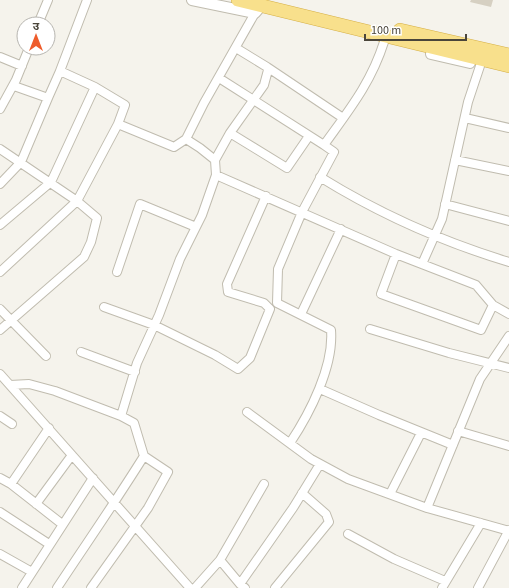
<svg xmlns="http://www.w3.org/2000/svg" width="509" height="588" viewBox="0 0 509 588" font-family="'Source Sans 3','Noto Sans Devanagari',sans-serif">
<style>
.building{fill:#d6d0c2}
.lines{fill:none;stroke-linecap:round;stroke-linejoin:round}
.minor-casing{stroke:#c0bcaf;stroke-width:10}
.tertiary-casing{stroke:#c0bcaf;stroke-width:12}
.trunk-casing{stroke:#d5af46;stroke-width:14}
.minor{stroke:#fff;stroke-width:8}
.tertiary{stroke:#fff;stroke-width:10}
.trunk{stroke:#f8e08c;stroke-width:13}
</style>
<rect width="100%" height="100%" fill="#f5f3ec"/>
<path class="building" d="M 471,0 L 493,0 L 491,7 L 470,2 Z"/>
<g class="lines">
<defs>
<path id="minor" d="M 38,24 L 48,0
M 0,57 L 22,66
M 267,67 L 343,118
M 60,71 L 87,0
M 219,78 L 324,145
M 14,86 L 48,98 L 60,71 L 95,87
M 0,109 L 16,80 L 29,48
M 465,118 L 509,128
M 230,133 L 287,168 L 309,136
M 0,149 L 77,201 L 0,272
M 215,160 L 230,133 L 264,85 L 268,70 L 267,67 L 236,48
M 455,160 L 509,171
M 216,175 L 215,160 L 200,148 L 186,139 L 204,103 L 255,13
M 320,177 C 378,213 443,242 509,262
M 0,184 L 21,162 L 48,98
M 445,204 L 509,221
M 0,225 L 51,182 L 95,87 L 125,105 L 118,124 L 174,147 L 186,139
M 396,254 L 381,294 L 481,330 L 493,305
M 422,264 L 442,219 L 468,102 L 480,66
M 117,272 L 140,204 L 196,227
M 104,307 L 154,325 L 215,355 L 238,369 L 250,358 L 270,309 L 264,303 L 228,292 L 227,284 L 266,196
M 0,309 L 46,356
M 301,314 L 341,229
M 370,329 L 449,353 L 509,368
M 0,330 L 84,257 L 91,242 L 97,218 L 77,201 L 118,124
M 509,336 L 480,379 L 427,508 L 509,531
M 81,352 L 135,372
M 0,374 L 190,588
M 10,385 L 29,384 L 55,391 L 121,416
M 320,389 L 379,415 L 453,445
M 247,412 L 311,459 L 348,479 L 427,508
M 0,416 L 12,424
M 458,431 L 509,446
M 290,443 C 310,413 334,366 331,330 L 277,303 L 278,269 L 302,212 L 334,152 L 324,145 C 349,110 371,83 384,42
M 0,478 L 11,484 L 62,524
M 11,484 L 49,428
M 390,494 L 421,433
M 36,504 L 72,455
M 0,512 L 49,544
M 348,534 L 394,559 L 445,581
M 0,554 L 32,572
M 220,560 L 264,484
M 22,588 L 93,478
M 57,588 C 86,544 116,501 144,456 L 134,423 L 121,416 L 137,363 L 159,315 L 180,259 L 202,215 L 216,175 L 396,254 L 476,285 L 493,305 L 509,314
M 91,588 L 148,508 L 168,472 L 144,456
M 195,588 L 220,560 L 240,584
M 245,588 L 240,584 L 293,508 L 320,464
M 275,588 L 329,522 L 326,514 L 302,493
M 442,588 L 481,523
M 478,588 L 509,530"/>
<path id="tertiary" d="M 192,0 L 255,13 L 261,6
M 431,54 L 470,63"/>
<path id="trunk" d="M 238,0 L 509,66
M 400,30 L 509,55"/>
</defs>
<use href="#minor" class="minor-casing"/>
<use href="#tertiary" class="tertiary-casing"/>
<use href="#trunk" class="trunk-casing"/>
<use href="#minor" class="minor"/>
<use href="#tertiary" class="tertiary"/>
<use href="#trunk" class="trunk"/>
</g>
<g transform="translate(36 36)"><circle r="19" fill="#ffffff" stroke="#b7b5b0"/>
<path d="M0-3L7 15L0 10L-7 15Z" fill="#ee5c2b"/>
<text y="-6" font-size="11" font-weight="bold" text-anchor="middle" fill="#4a453a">उ</text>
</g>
<path d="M365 34v6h101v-6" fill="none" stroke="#4a453a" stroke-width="2"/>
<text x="371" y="34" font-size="12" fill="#4a453a" stroke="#ffffff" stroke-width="3" paint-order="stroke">100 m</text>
</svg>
